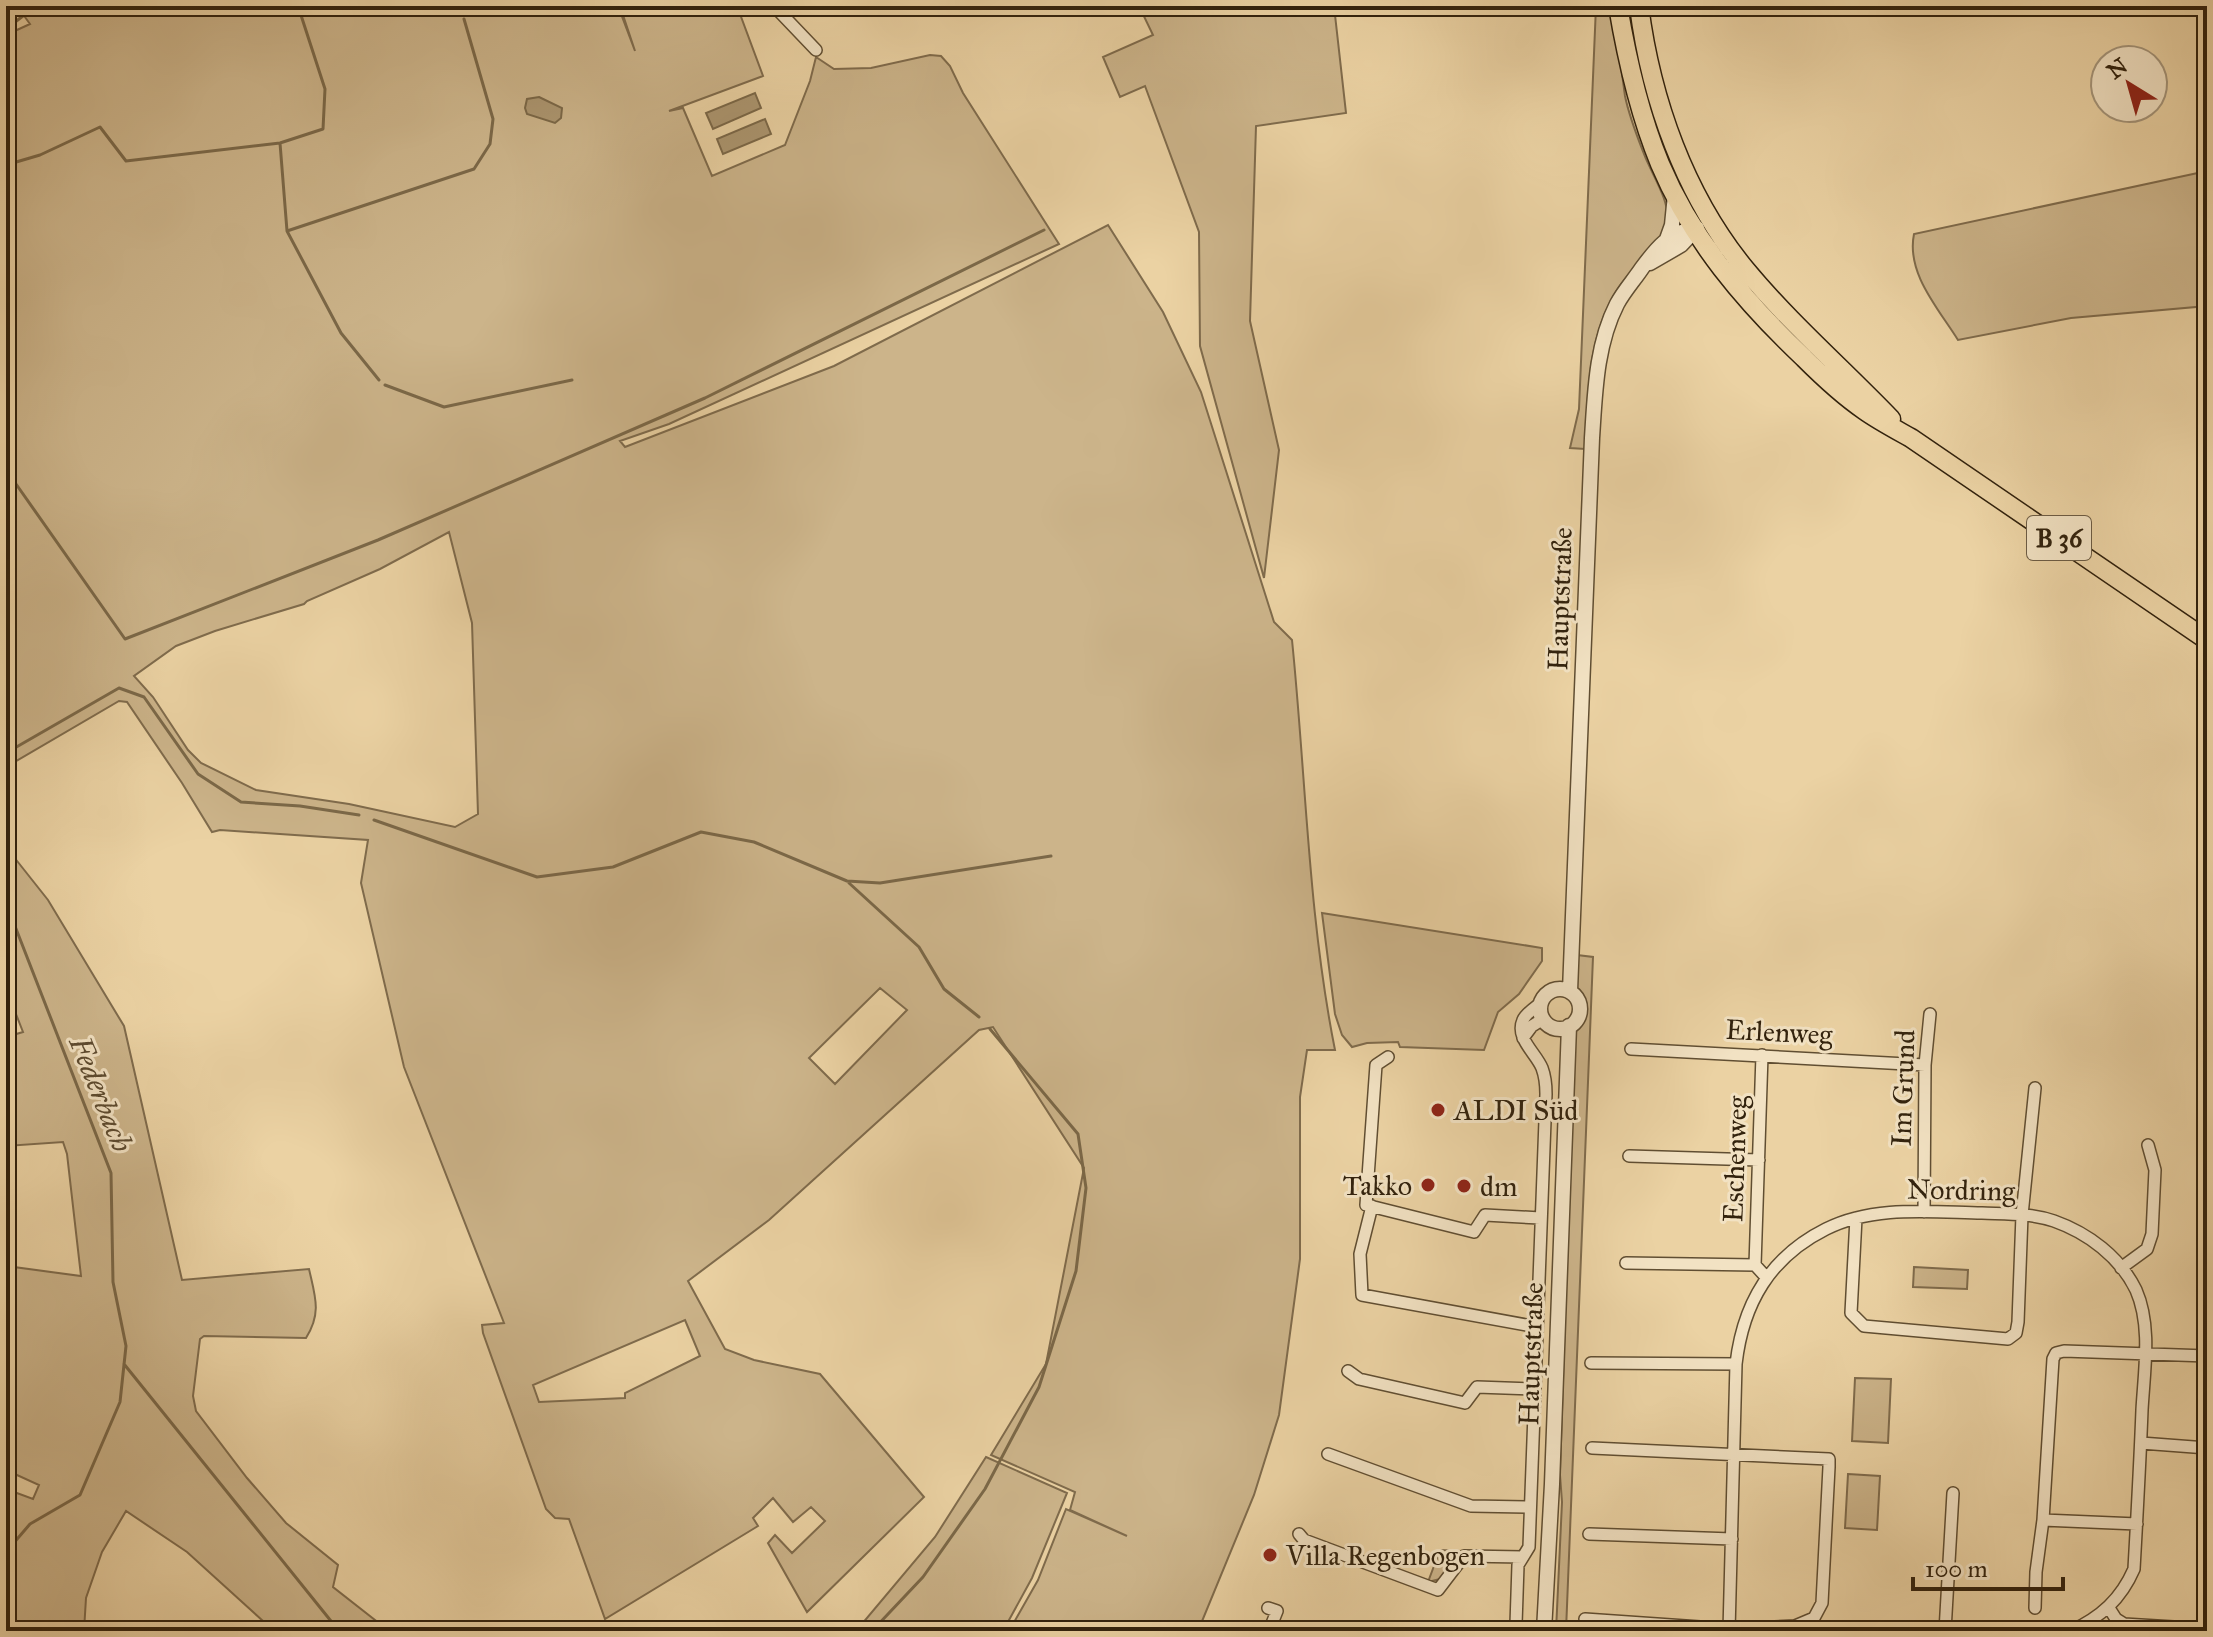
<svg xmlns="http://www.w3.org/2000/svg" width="2213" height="1637" viewBox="0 0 2213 1637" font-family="'IM FELL Great Primer',serif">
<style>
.green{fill:#ccb48a;stroke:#7f6b4c;stroke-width:2;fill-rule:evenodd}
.water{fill:#ac9670;stroke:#7b6848;stroke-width:2}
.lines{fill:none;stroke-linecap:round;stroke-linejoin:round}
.stream{stroke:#7b6848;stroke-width:3}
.minor-casing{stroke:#604e32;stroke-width:14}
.tertiary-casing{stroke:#604e32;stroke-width:17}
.primary-casing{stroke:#32220d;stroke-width:21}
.minor{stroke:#f2e2c3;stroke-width:11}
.tertiary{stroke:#f2e2c3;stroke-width:14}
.primary{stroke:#ebd2a3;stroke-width:18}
.poi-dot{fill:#8f2418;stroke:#f2e2c3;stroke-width:3}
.labels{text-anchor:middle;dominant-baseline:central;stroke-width:6;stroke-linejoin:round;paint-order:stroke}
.shield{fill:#f2e2c3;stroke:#6c5c44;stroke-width:2}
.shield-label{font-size:26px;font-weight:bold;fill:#32220d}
.street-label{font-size:28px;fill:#32220d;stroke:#f2e2c3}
.poi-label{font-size:28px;fill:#32220d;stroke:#f2e2c3;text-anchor:start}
.water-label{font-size:30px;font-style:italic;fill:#5d4b30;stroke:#f2e2c3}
</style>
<rect width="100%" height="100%" fill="#ebd2a3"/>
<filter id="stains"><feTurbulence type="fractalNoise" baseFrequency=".0025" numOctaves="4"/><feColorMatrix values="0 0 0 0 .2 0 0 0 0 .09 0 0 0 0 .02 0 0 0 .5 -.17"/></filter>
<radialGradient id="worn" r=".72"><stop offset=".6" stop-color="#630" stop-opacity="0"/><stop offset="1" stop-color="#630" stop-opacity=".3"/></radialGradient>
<path class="green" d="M 17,6 L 618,6 L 635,51 L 620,6 L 737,6 L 763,76 L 669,111 L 683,108 L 712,176 L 785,145 L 810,81 L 816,57 L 834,69 L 871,68 L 930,55 L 941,56 L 950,66 L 963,93 L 1059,244 L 669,424 L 620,441 L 625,447 L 834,366 L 1108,225 L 1163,312 L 1201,392 L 1274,622 L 1292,640 C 1306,777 1308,915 1335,1050 L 1307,1050 L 1300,1097 L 1300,1259 L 1279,1415 L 1254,1495 L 1198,1631 L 1009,1631 L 1038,1580 L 1066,1509 L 1127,1536 L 1070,1510 L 1075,1492 L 991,1455 L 1046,1364 L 1084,1168 L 993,1027 L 979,1030 L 769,1220 L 688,1281 L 725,1349 L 754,1360 L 820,1374 L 924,1497 L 807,1612 L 768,1543 L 775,1535 L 792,1553 L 825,1521 L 811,1507 L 793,1522 L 773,1498 L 753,1518 L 758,1526 L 605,1619 L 569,1519 L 555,1518 L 546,1509 L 483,1333 L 482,1325 L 504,1323 L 404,1067 L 361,883 L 368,840 L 220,830 L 212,832 L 182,783 L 127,702 L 119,701 L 6,767 L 6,35 L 30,24 ZM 449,532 L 472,623 L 478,814 L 455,827 L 349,804 L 256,790 L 201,763 L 188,750 L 153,697 L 134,676 L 176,646 L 215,631 L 304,604 L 307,601 L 380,569 ZM 880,988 L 907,1010 L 835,1084 L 809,1058 ZM 685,1320 L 700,1356 L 625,1393 L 625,1398 L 539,1402 L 533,1385 Z
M 1139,6 L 1334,6 L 1346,113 L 1256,126 L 1250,321 L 1279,450 L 1264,578 L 1200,346 L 1199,232 L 1145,86 L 1120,97 L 1103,57 L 1153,35 Z
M 1596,6 L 1613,6 C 1617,36 1621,66 1625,96 C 1629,116 1637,136 1644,154 C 1651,173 1671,202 1667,222 C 1663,242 1629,271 1617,290 C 1587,338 1588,395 1585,449 L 1570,448 L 1579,409 Z
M 2207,171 L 2207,306 L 2071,318 L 1958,340 C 1938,308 1906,273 1914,234 Z
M 6,847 L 48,900 L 124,1026 L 182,1280 L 309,1269 C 315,1296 322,1313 306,1338 L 204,1336 L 200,1339 L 193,1396 L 196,1411 L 247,1478 L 286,1523 L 338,1565 L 333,1587 L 389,1631 L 274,1631 L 187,1552 L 126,1511 L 102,1552 L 86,1598 L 84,1631 L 6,1631 L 6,1489 L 33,1499 L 39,1485 L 6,1470 L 6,1266 L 81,1276 L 67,1154 L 63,1142 L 6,1146 L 6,1037 L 23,1032 L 14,1009 L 6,1010 Z
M 1322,913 L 1542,948 L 1542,961 L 1519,994 L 1498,1012 L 1484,1050 L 1400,1047 L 1398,1042 L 1367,1043 L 1352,1047 L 1342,1035 L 1335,1014 Z
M 1577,955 L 1593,957 L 1566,1631 L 1556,1631 L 1562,1502 L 1560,1475 L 1574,1029 L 1582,1015 L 1583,1006 L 1574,987 Z
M 1914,1267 L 1968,1270 L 1967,1289 L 1913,1287 Z
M 1855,1378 L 1891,1379 L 1888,1443 L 1852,1441 Z
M 986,1457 L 1067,1493 L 1032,1578 L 1003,1631 L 856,1631 L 935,1537 Z
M 1848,1474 L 1880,1476 L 1877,1530 L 1845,1528 Z
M 1440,1550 L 1459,1551 L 1440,1579 L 1428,1582 Z"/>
<path class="water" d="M 755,93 L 761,108 L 713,129 L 706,113 Z
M 539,97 L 562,108 L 561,118 L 555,123 L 527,114 L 525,108 L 527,99 Z
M 765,119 L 771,134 L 723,154 L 717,139 Z"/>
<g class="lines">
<path class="stream" d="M 6,29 L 36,6
M 280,143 L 287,231 L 341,333 L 379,380
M 6,165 L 40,155 L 100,127 L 126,161 L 280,143 L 323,129 L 325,89 L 298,6
M 287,231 L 474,169 L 490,144 L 493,119 L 464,19
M 385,385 L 444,407 L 572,380
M 6,466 L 16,484 L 125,639 L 378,540 L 705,398 L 1044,230
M 6,753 L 119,688 L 144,697 L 198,774 L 241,802 L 300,806 L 359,815
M 374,820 L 537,877 L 613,867 L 701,832 L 754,842 L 847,881 L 880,883 L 1051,856
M 849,883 L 919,947 L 944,989 L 979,1017
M 6,912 L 13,921 L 111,1173 L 113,1282 L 126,1346 L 120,1402 L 80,1495 L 30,1524 L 6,1552
M 124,1364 L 339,1631
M 872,1631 L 923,1577 L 985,1489 L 1039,1387 L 1076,1271 L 1086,1188 L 1078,1134 L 990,1029"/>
<defs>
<path id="minor" d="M 774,6 L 816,50
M 1523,1038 L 1532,1026 L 1543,1019
M 1631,1049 L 1925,1065
M 1388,1057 L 1376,1065 L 1366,1205 L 1474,1232 L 1485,1215 L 1540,1218
M 1629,1156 L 1759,1160
M 1372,1206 L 1360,1254 L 1362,1295 L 1537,1327
M 1924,1212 L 1925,1065 L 1930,1014
M 1856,1218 L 1851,1313 L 1864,1326 L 2008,1339 L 2016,1333 L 2018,1322 L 2022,1215 L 2035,1088
M 1626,1263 L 1755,1265 L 1766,1277
M 1755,1265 L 1762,1055
M 2121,1268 L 2147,1249 L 2152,1234 L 2155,1170 L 2148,1145
M 1591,1363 L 1736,1364
M 1348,1371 L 1359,1379 L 1465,1403 L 1477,1387 L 1535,1389
M 2141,1443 L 2207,1448
M 1328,1454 L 1471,1506 L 1530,1507
M 2043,1520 L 2137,1524
M 1299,1534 L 1304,1540 L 1438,1590 L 1464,1556 L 1523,1557
M 1589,1534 L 1732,1539
M 1268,1608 L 1277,1611 L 1269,1631
M 2035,1608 L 2036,1572 L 2043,1520 L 2053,1359 L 2056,1353 L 2064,1351 L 2207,1356
M 2109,1608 L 2116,1619 L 2124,1624 L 2207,1629
M 1585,1619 L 1729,1629 L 1795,1626 L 1814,1618 L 1822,1603 L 1829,1467 L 1829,1459 L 1592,1448
M 1508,1631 L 1516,1624 L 1518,1565 L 1529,1547 L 1546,1094 C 1546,1085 1545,1076 1542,1068 C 1536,1053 1515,1038 1523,1020 C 1526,1013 1536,1007 1542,1002
M 1729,1631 L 1736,1364 C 1743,1303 1770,1257 1826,1229 C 1873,1205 1931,1212 1982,1213 C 2006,1214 2031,1213 2054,1221 C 2088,1233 2120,1257 2136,1290 C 2152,1326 2144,1372 2142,1410 C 2140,1463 2137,1516 2134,1569 C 2121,1599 2101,1617 2071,1631
M 1945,1631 L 1953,1493"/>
<path id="tertiary" d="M 1667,239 L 1672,225 L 1675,195
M 1650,263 L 1681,245 L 1697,228
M1540 1009a20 20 0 1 1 40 0a20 20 0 1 1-40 0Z
M 1570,991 L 1592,438 C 1595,393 1596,345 1617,304 C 1624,291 1634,280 1642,268 C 1656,249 1670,231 1695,229
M 1544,1631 L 1552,1484 L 1569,1026"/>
<path id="primary" d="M 1618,6 C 1627,60 1639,113 1660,164 C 1692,240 1745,302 1804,358 C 1822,376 1842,395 1864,410 C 1878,420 1895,429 1911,438 L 2207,640
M 1639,6 C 1651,100 1685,196 1746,270 C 1790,323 1843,369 1891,419"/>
</defs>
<use href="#minor" class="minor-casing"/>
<use href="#tertiary" class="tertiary-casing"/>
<use href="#primary" class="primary-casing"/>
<use href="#minor" class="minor"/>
<use href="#tertiary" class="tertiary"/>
<use href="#primary" class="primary"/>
</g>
<g class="poi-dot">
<circle cx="1438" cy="1110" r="8"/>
<circle cx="1428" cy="1185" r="8"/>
<circle cx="1464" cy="1186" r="8"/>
<circle cx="1270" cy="1555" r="8"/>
</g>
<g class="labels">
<rect class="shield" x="2027" y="516" width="64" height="44" rx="6"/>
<g class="shield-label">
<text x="2059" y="538">B 36</text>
</g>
<g class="street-label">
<text transform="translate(1560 599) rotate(-88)">Hauptstraße</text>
<text transform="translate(1779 1032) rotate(3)">Erlenweg</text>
<text transform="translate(1903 1088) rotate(-88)">Im Grund</text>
<text transform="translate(1735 1159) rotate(-88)">Eschenweg</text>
<text transform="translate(1961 1190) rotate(1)">Nordring</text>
<text transform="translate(1531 1354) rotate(-88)">Hauptstraße</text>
</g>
<g class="poi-label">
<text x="1454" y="1110">ALDI Süd</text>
<text x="1412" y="1185" text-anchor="end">Takko</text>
<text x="1480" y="1186">dm</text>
<text x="1286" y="1555">Villa Regenbogen</text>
</g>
<g class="water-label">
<text transform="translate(101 1094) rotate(68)">Federbach</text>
</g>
</g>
<rect width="2213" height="1637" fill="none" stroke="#ebd2a3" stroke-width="32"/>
<rect x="8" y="8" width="2197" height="1621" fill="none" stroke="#32220d" stroke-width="4"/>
<rect x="16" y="16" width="2181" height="1605" fill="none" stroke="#32220d" stroke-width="2"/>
<g transform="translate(2129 84) rotate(323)"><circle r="38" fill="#f2e2c3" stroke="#a5957a" stroke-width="2"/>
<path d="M0-6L14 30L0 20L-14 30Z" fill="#8f2418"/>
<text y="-12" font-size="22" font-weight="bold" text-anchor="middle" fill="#32220d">N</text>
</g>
<path d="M1913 1577v12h150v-12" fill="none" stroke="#32220d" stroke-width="4"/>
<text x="1925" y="1577" font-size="24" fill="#32220d" stroke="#f2e2c3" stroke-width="6" paint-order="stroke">100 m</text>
<rect width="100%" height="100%" filter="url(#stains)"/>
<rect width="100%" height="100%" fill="url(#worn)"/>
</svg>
